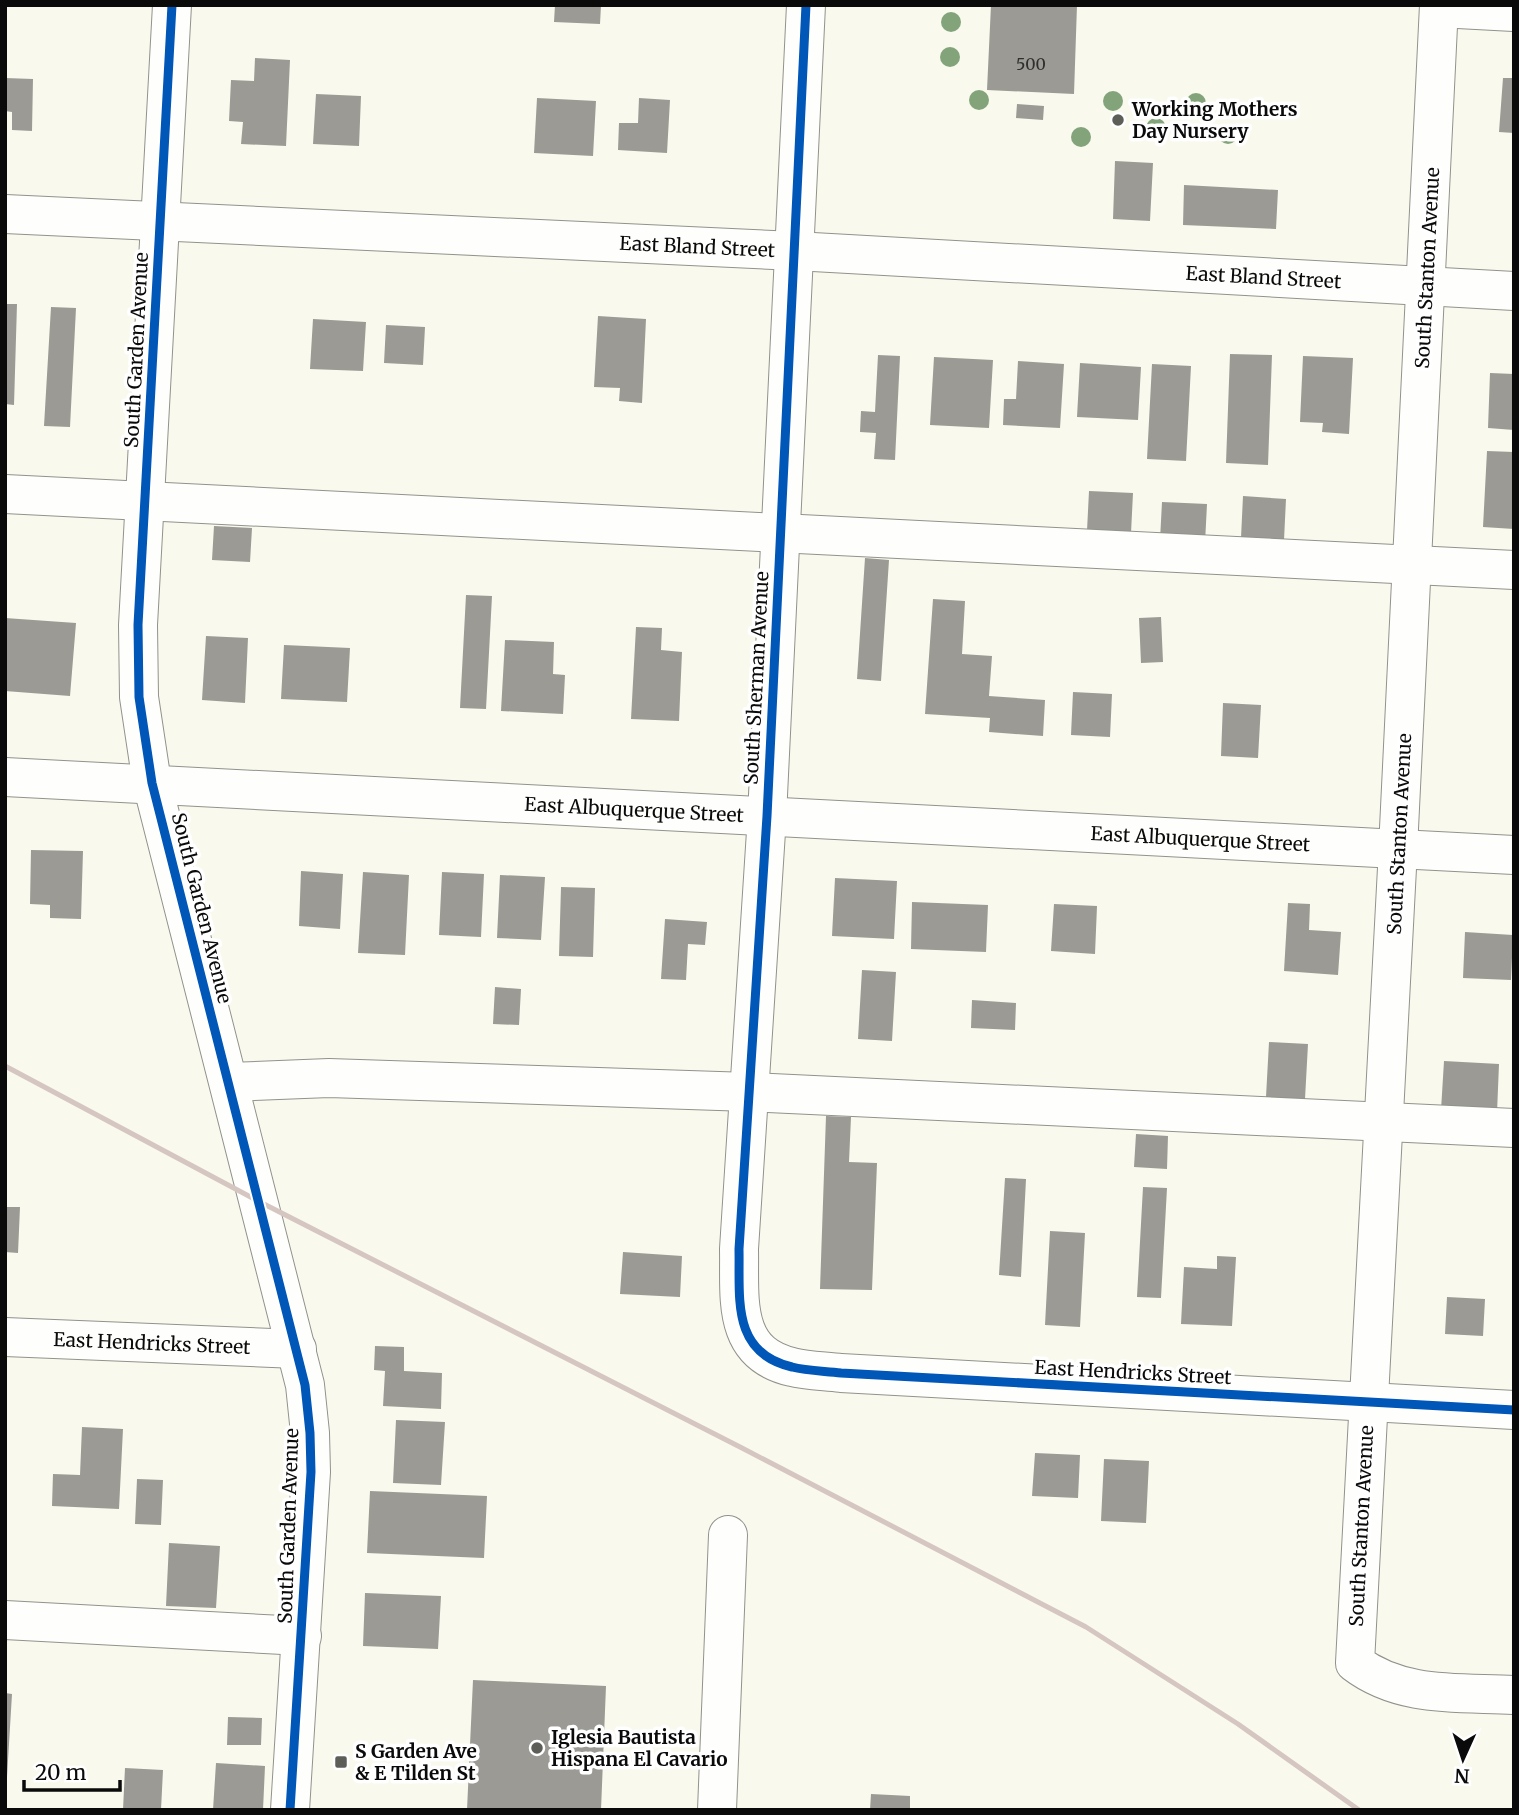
<svg xmlns="http://www.w3.org/2000/svg" width="1519" height="1815" viewBox="0 0 1519 1815" font-family="Merriweather,serif">
<style>
.building{fill:#9b9a94}
.lines{fill:none;stroke-linecap:round;stroke-linejoin:round}
.minor-casing{stroke:#92928c;stroke-width:40}
.minor{stroke:#fefefc;stroke-width:38}
.rail{stroke:#d5c6c2;stroke-width:5}
.cycleway-casing{stroke:#fff;stroke-width:13}
.cycleway{stroke:#0057b8;stroke-width:9}
.tree{fill:#83a47b}
.poi-dot{fill:#5e5e59;stroke:#fff;stroke-width:2.5}
.labels{text-anchor:middle;dominant-baseline:central;stroke-width:7;stroke-linejoin:round;paint-order:stroke}
.number-label{font-size:16px;fill:#2e2e2c}
.poi-label{font-size:19px;font-weight:bold;fill:#0a0a0a;stroke:#fff;text-anchor:start}
.street-label{font-size:19px;fill:#0a0a0a;stroke:#fff}
</style>
<rect width="100%" height="100%" fill="#f9f9ed"/>
<path class="building" d="M 555,5 L 601,5 L 600,24 L 554,22 Z
M 991,5 L 1077,5 L 1074,94 L 987,90 Z
M 255,58 L 290,60 L 286,146 L 241,144 L 243,122 L 229,121 L 231,80 L 254,81 Z
M 5,78 L 33,79 L 32,131 L 12,130 L 12,112 L 5,111 Z
M 1503,78 L 1514,78 L 1514,133 L 1499,132 Z
M 316,94 L 361,96 L 359,146 L 313,144 Z
M 537,98 L 596,101 L 593,156 L 534,153 Z
M 639,98 L 670,100 L 667,153 L 618,150 L 619,123 L 638,123 Z
M 1017,104 L 1044,106 L 1043,120 L 1016,118 Z
M 1115,161 L 1153,163 L 1150,221 L 1113,219 Z
M 1184,185 L 1278,190 L 1276,229 L 1183,225 Z
M 5,304 L 17,304 L 14,405 L 5,404 Z
M 51,307 L 76,308 L 70,427 L 44,426 Z
M 598,316 L 646,319 L 642,403 L 619,401 L 620,388 L 594,387 Z
M 313,319 L 366,322 L 363,371 L 310,369 Z
M 386,325 L 425,327 L 423,365 L 384,363 Z
M 1230,354 L 1272,355 L 1268,465 L 1226,463 Z
M 878,355 L 900,356 L 895,460 L 874,459 L 876,433 L 860,432 L 861,411 L 875,412 Z
M 1303,356 L 1353,358 L 1349,434 L 1322,432 L 1323,423 L 1300,422 Z
M 934,357 L 993,360 L 989,428 L 930,425 Z
M 1018,361 L 1064,364 L 1060,428 L 1003,425 L 1004,399 L 1016,399 Z
M 1080,363 L 1141,367 L 1138,420 L 1077,417 Z
M 1152,364 L 1191,366 L 1186,461 L 1147,459 Z
M 1490,373 L 1514,374 L 1514,430 L 1488,428 Z
M 1487,451 L 1514,452 L 1514,529 L 1483,527 Z
M 1089,491 L 1133,493 L 1131,533 L 1087,531 Z
M 1243,496 L 1286,499 L 1284,540 L 1241,538 Z
M 1162,502 L 1207,504 L 1205,543 L 1160,540 Z
M 214,526 L 252,528 L 250,562 L 212,560 Z
M 865,558 L 889,560 L 881,681 L 857,679 Z
M 466,595 L 492,596 L 486,709 L 460,708 Z
M 933,599 L 965,601 L 962,654 L 992,656 L 989,696 L 1045,700 L 1043,736 L 989,732 L 990,718 L 925,714 Z
M 1161,617 L 1163,662 L 1141,663 L 1139,618 Z
M 5,618 L 76,623 L 70,696 L 5,691 Z
M 636,627 L 662,628 L 661,650 L 682,652 L 679,721 L 631,719 Z
M 206,636 L 248,638 L 245,703 L 202,700 Z
M 505,640 L 554,642 L 553,674 L 565,675 L 563,714 L 501,711 Z
M 284,645 L 350,648 L 347,702 L 281,699 Z
M 1073,692 L 1112,694 L 1110,737 L 1071,735 Z
M 1223,703 L 1261,705 L 1258,758 L 1221,756 Z
M 31,850 L 83,851 L 81,919 L 50,918 L 50,905 L 30,904 Z
M 301,871 L 343,874 L 340,929 L 299,926 Z
M 363,872 L 409,875 L 405,955 L 358,953 Z
M 442,872 L 484,874 L 481,937 L 439,935 Z
M 500,875 L 545,877 L 541,940 L 497,938 Z
M 835,878 L 897,881 L 894,939 L 832,936 Z
M 561,887 L 595,888 L 593,957 L 559,956 Z
M 912,902 L 988,905 L 986,952 L 911,949 Z
M 1288,903 L 1310,904 L 1309,930 L 1341,932 L 1338,975 L 1284,971 Z
M 1054,904 L 1097,906 L 1095,954 L 1051,951 Z
M 665,919 L 707,922 L 705,945 L 688,944 L 686,980 L 661,979 Z
M 1465,932 L 1513,935 L 1511,980 L 1463,978 Z
M 862,970 L 896,972 L 892,1041 L 858,1039 Z
M 495,987 L 521,989 L 519,1025 L 493,1024 Z
M 972,1000 L 1016,1003 L 1015,1030 L 971,1028 Z
M 1269,1042 L 1308,1044 L 1305,1099 L 1266,1097 Z
M 1444,1061 L 1499,1064 L 1497,1113 L 1441,1110 Z
M 826,1116 L 851,1117 L 849,1162 L 877,1163 L 872,1290 L 820,1289 Z
M 1136,1134 L 1168,1136 L 1167,1169 L 1134,1167 Z
M 1005,1178 L 1026,1179 L 1021,1277 L 999,1275 Z
M 1143,1187 L 1167,1188 L 1161,1298 L 1137,1297 Z
M 5,1207 L 20,1207 L 18,1253 L 5,1252 Z
M 1050,1231 L 1085,1233 L 1080,1327 L 1045,1325 Z
M 623,1252 L 682,1256 L 680,1297 L 620,1294 Z
M 1217,1256 L 1236,1257 L 1232,1326 L 1181,1324 L 1184,1267 L 1217,1269 Z
M 1447,1297 L 1485,1299 L 1483,1336 L 1445,1334 Z
M 375,1346 L 404,1347 L 404,1371 L 442,1373 L 441,1409 L 383,1406 L 385,1371 L 374,1370 Z
M 396,1420 L 445,1422 L 441,1485 L 393,1483 Z
M 82,1427 L 123,1429 L 119,1509 L 52,1506 L 53,1474 L 80,1475 Z
M 1035,1453 L 1080,1455 L 1078,1498 L 1032,1496 Z
M 1104,1459 L 1149,1461 L 1146,1523 L 1101,1521 Z
M 137,1479 L 163,1480 L 161,1525 L 135,1524 Z
M 370,1491 L 487,1496 L 484,1558 L 367,1553 Z
M 169,1543 L 220,1546 L 216,1608 L 166,1606 Z
M 365,1593 L 441,1596 L 438,1649 L 363,1646 Z
M 473,1680 L 606,1686 L 601,1810 L 467,1810 Z
M 5,1693 L 12,1694 L 7,1777 L 5,1777 Z
M 228,1717 L 262,1718 L 261,1745 L 227,1745 Z
M 216,1763 L 265,1766 L 263,1810 L 213,1810 Z
M 125,1768 L 163,1770 L 161,1810 L 123,1810 Z
M 871,1794 L 910,1796 L 910,1810 L 870,1810 Z"/>
<g class="lines">
<defs>
<g id="minor">
<path d="M 172,5 L 138,625 L 139,697 L 152,783 L 305,1385 L 310,1433 L 311,1472 L 290,1810"/>
<path d="M 806,5 L 767,816 L 739,1249 C 740,1298 731,1353 792,1367 C 807,1371 825,1371 841,1373 L 1514,1410"/>
<path d="M 1439,5 L 1398,849 L 1355,1663 C 1401,1698 1458,1692 1514,1695"/>
<path d="M 1439,8 L 1514,12"/>
<path id="s1" d="M 5,214 L 795,251 L 1514,291"/>
<path d="M 5,494 L 1514,570"/>
<path id="s2" d="M 5,777 L 1514,855"/>
<path d="M 229,1082 L 329,1078 L 749,1092 L 1514,1128"/>
<path id="s3" d="M 5,1337 L 297,1349"/>
<path d="M 5,1620 L 302,1636"/>
<path d="M 717,1810 L 728,1535"/>
</g>
</defs>
<use href="#minor" class="minor-casing"/>
<use href="#minor" class="minor"/>
<path class="rail" d="M 5,1066 L 260,1202 L 742,1448 L 1086,1627 L 1238,1724 L 1359,1810"/>
<defs>
<path id="cycleway" d="M 172,5 L 138,625 L 139,697 L 152,783 L 305,1385 L 310,1433 L 311,1472 L 290,1810
M 806,5 L 767,816 L 739,1249 C 740,1298 731,1353 792,1367 C 807,1371 825,1371 841,1373 L 1514,1410"/>
</defs>
<use href="#cycleway" class="cycleway-casing"/>
<use href="#cycleway" class="cycleway"/>
</g>
<g class="tree">
<circle cx="951" cy="22" r="10"/>
<circle cx="950" cy="57" r="10"/>
<circle cx="979" cy="100" r="10"/>
<circle cx="1113" cy="101" r="10"/>
<circle cx="1196" cy="103" r="10"/>
<circle cx="1156" cy="128" r="10"/>
<circle cx="1228" cy="134" r="10"/>
<circle cx="1081" cy="137" r="10"/>
</g>
<g class="poi-dot">
<circle cx="1118" cy="120" r="7"/>
<circle cx="537" cy="1748" r="7"/>
<rect x="334" y="1755" width="14" height="14" rx="3.5"/>
</g>
<g class="labels">
<g class="number-label">
<text x="1031" y="64">500</text>
</g>
<g class="poi-label">
<text x="1132" y="109">Working Mothers<tspan x="1132" dy="22">Day Nursery</tspan></text>
<text x="551" y="1737">Iglesia Bautista<tspan x="551" dy="22">Hispana El Cavario</tspan></text>
<text x="355" y="1751">S Garden Ave<tspan x="355" dy="22">&amp; E Tilden St</tspan></text>
</g>
<g class="street-label">
<text stroke="none"><textPath href="#s1" startOffset="693">East Bland Street</textPath></text>
<text transform="translate(1427 268) rotate(-87)">South Stanton Avenue</text>
<text stroke="none"><textPath href="#s1" startOffset="1260">East Bland Street</textPath></text>
<text transform="translate(136 350) rotate(-87)">South Garden Avenue</text>
<text transform="translate(756 678) rotate(-87)">South Sherman Avenue</text>
<text stroke="none"><textPath href="#s2" startOffset="630">East Albuquerque Street</textPath></text>
<text transform="translate(1399 834) rotate(-87)">South Stanton Avenue</text>
<text stroke="none"><textPath href="#s2" startOffset="1197">East Albuquerque Street</textPath></text>
<text transform="translate(202 908) rotate(76)">South Garden Avenue</text>
<text stroke="none"><textPath href="#s3" startOffset="147">East Hendricks Street</textPath></text>
<text transform="translate(1133 1372) rotate(3)">East Hendricks Street</text>
<text transform="translate(288 1526) rotate(-88)">South Garden Avenue</text>
<text transform="translate(1361 1526) rotate(-87)">South Stanton Avenue</text>
</g>
</g>
<rect width="1519" height="1815" fill="none" stroke="#0a0a0a" stroke-width="14"/>
<g transform="translate(1463 1759) rotate(183)" stroke="#ffffff" stroke-width="5" paint-order="stroke">
<path d="M0-5L12 26L0 18L-12 26Z" fill="#0a0a0a"/>
<text y="-10" font-size="19" font-weight="bold" text-anchor="middle" fill="#0a0a0a">N</text>
</g>
<path d="M24 1780v10h96v-10" fill="none" stroke="#0a0a0a" stroke-width="3.5"/>
<text x="35" y="1780" font-size="21" fill="#0a0a0a" stroke="#ffffff" stroke-width="5" paint-order="stroke">20 m</text>
</svg>
